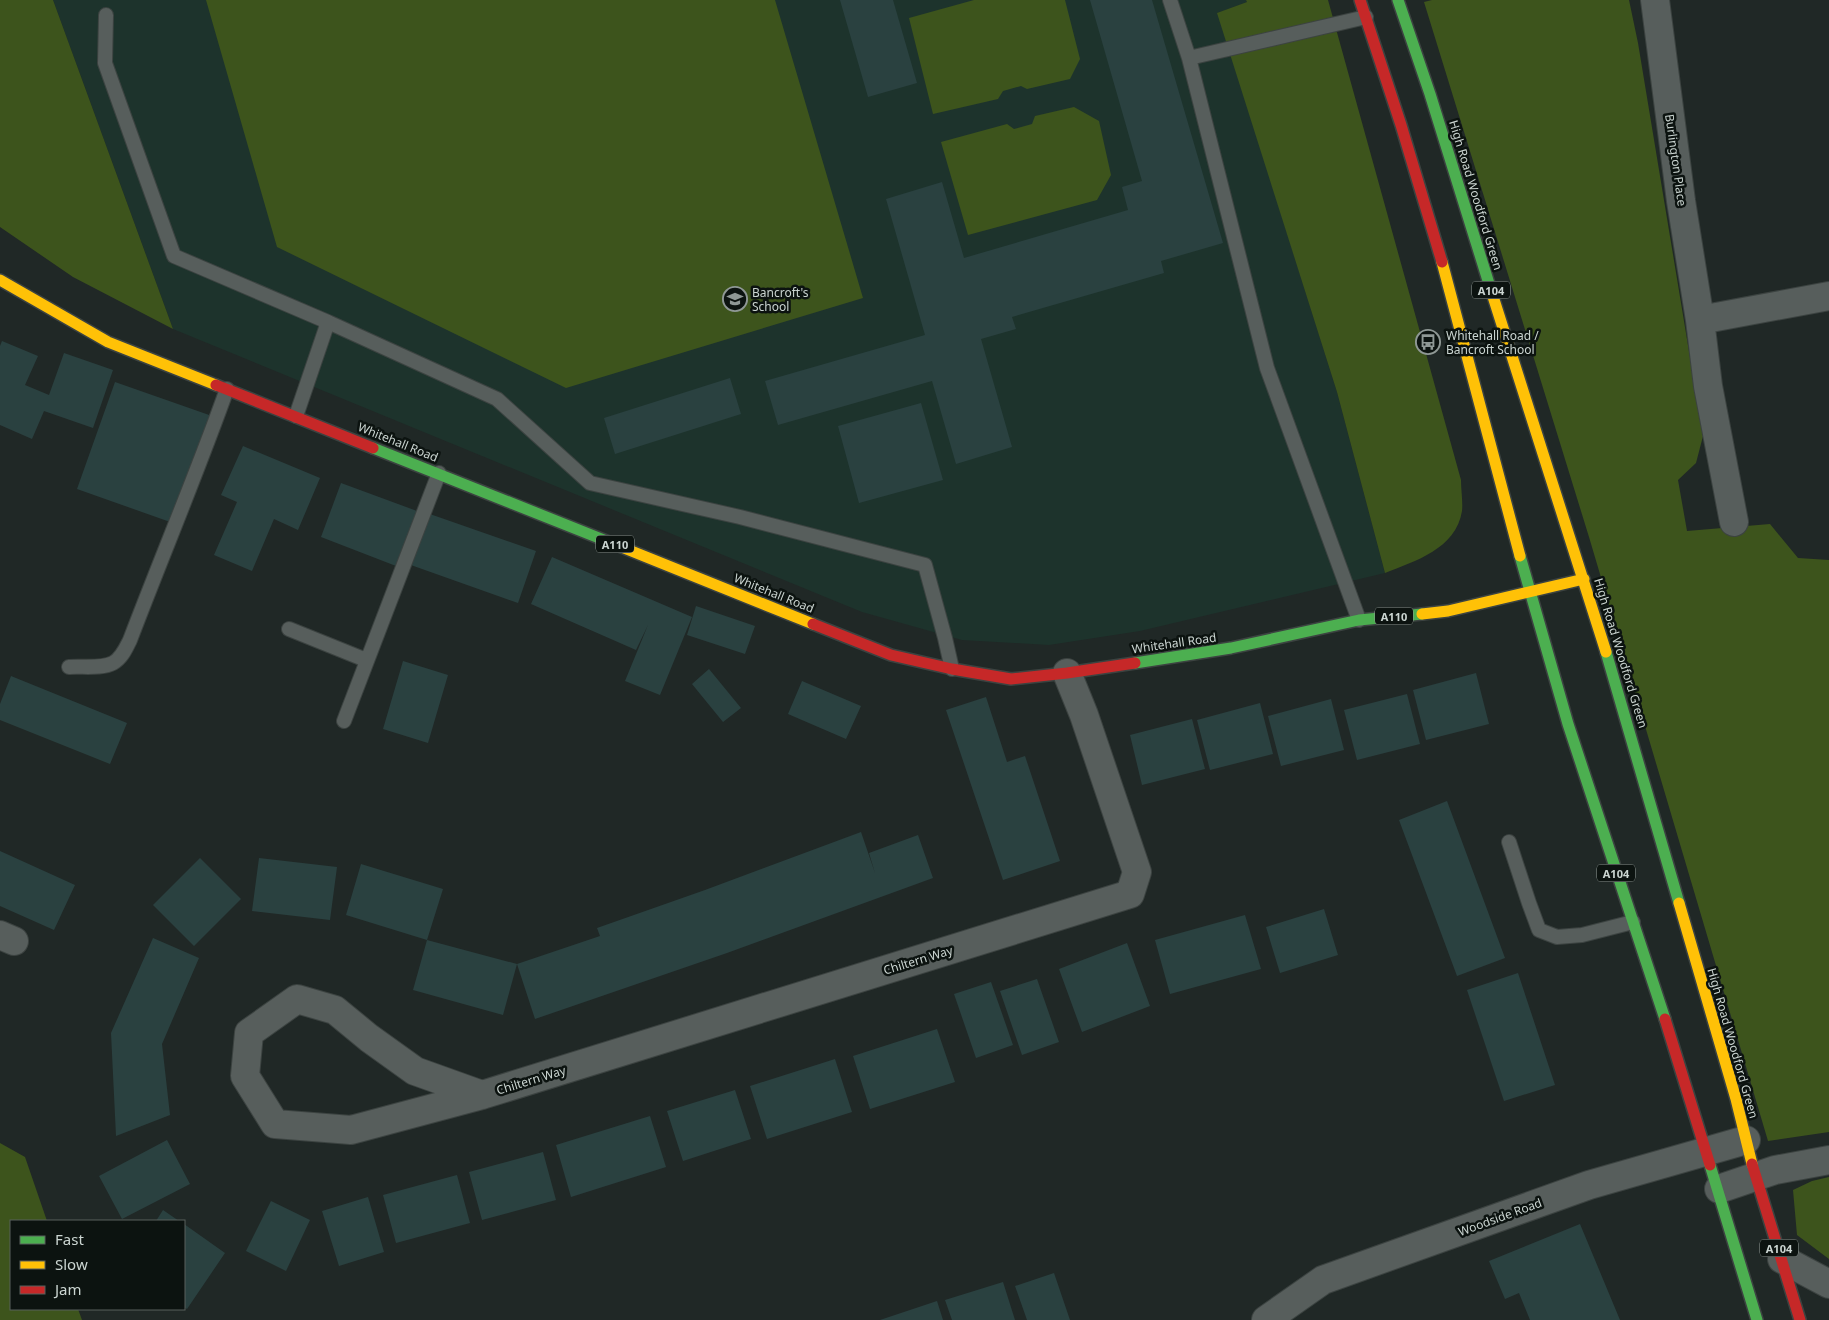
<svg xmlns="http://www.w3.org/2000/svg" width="1829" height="1320" viewBox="0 0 1829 1320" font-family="'Noto Sans',sans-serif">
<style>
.built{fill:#1d332c}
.green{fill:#3d541c}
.building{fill:#2a4140}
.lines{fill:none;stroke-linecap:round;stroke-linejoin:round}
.lane-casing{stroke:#3c4341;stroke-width:16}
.street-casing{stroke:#3c4341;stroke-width:30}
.fast-casing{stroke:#3c4341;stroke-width:14}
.slow-casing{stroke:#3c4341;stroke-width:14}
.jam-casing{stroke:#3c4341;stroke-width:14}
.lane{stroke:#575e5c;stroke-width:14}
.street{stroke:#575e5c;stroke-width:28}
.fast{stroke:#4caf50;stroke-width:11}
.slow{stroke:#ffc107;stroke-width:11}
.jam{stroke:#c62828;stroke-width:11}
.labels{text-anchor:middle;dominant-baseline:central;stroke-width:5;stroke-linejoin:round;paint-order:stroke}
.shield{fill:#0c1310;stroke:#929b97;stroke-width:1}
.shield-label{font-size:11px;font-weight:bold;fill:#cbd5d1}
.street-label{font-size:12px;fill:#cbd5d1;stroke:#0c1310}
.poi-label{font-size:12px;fill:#cbd5d1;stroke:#0c1310;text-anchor:start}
</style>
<rect width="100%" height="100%" fill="#202826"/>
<path class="built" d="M 53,0 L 1246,0 L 1247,2 L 1218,13 L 1337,392 L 1385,573 L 1140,631 L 1049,645 L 962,640 L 862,612 L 173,329 Z"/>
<path class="green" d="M 0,0 L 53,0 L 173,329 L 73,277 L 0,227 Z
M 206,0 L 775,0 L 863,298 L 566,388 L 277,247 Z
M 974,0 L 1065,0 L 1080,59 L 1070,79 L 1027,89 L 1021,86 L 1003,91 L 998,99 L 933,114 L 909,18 Z
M 1246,0 L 1328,0 L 1461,480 C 1461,490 1463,502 1462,511 C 1456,549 1415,561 1385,573 L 1337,392 L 1217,13 L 1247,2 Z
M 1432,0 L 1629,0 L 1638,43 L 1703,436 L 1696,463 L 1678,480 L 1687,531 L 1770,524 L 1798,558 L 1829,560 L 1829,1132 L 1768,1141 L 1589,537 L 1424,2 Z
M 1074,107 L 1099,121 L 1111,175 L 1097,200 L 968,235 L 941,142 L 1007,124 L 1014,129 L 1032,124 L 1035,116 Z
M 0,1143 L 25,1157 L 47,1221 L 11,1221 L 11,1309 L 78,1309 L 82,1320 L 0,1320 Z
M 1829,1177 L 1829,1259 L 1797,1235 L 1793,1190 L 1812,1181 Z"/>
<path class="building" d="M 840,0 L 893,0 L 917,83 L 868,97 Z
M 1090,0 L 1152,0 L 1223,243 L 1161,261 L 1164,273 L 1012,317 L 1016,329 L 981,339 L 1012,447 L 956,464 L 932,381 L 778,425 L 765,381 L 925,335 L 886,199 L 942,182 L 964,258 L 1128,210 L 1122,187 L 1142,181 Z
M 2,341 L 38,356 L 25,385 L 49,395 L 64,353 L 113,370 L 93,428 L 44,411 L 32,439 L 0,425 L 0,346 Z
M 730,378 L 741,414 L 615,454 L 604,418 Z
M 115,382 L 212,416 L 173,523 L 77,489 Z
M 921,403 L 943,480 L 859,503 L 838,426 Z
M 243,446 L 320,478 L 298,530 L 274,519 L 252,571 L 214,555 L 237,502 L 221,495 Z
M 341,483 L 417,511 L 396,566 L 321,537 Z
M 427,513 L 536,551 L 518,603 L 408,564 Z
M 552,557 L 692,617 L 660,695 L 625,681 L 648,625 L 636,650 L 531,604 Z
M 696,606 L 755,626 L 745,654 L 687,635 Z
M 403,661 L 448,675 L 428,743 L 383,729 Z
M 709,669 L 741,708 L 723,722 L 692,684 Z
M 1476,673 L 1489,724 L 1426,740 L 1413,690 Z
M 11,676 L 127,723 L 110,764 L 0,720 L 0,704 Z
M 802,681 L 861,706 L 846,739 L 788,714 Z
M 1407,694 L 1420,744 L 1357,760 L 1344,710 Z
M 986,697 L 1007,762 L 1025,756 L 1060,861 L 1003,880 L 946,710 Z
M 1331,699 L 1344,750 L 1281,766 L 1268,716 Z
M 1260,703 L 1273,754 L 1210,770 L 1197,720 Z
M 1192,719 L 1205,769 L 1142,785 L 1130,735 Z
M 1447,801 L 1505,958 L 1457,976 L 1399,820 Z
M 861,832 L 875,873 L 869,853 L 918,835 L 933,878 L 727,953 L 535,1019 L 517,964 L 600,936 L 597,928 L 705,890 Z
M 0,851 L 75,885 L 54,930 L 0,906 Z
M 200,858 L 241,899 L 194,946 L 153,905 Z
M 259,858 L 337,867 L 330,920 L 252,911 Z
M 361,864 L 443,889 L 427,940 L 346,915 Z
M 1324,909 L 1338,955 L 1280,973 L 1266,927 Z
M 1245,915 L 1261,969 L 1170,994 L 1155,940 Z
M 153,938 L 199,958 L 162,1044 L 170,1115 L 116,1136 L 111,1033 Z
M 427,940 L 517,964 L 503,1015 L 413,990 Z
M 1127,943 L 1150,1006 L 1082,1032 L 1059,969 Z
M 1518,973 L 1555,1085 L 1504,1101 L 1467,990 Z
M 1037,979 L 1059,1042 L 1022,1055 L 1000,991 Z
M 991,982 L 1013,1045 L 976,1058 L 954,994 Z
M 937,1029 L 955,1082 L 870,1109 L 853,1056 Z
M 835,1059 L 852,1112 L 767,1139 L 750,1086 Z
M 735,1090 L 751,1139 L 683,1161 L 667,1111 Z
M 650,1116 L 666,1167 L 571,1197 L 556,1145 Z
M 167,1140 L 190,1184 L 122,1219 L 99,1176 Z
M 543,1152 L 556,1200 L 482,1220 L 469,1172 Z
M 457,1175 L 470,1223 L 396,1243 L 383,1195 Z
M 368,1197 L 384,1252 L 339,1266 L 322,1211 Z
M 271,1201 L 310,1220 L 286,1271 L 246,1251 Z
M 163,1210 L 179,1221 L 156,1221 Z
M 184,1224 L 225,1253 L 187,1309 L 184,1307 Z
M 1580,1224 L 1620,1320 L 1530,1320 L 1519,1293 L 1505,1299 L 1489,1261 Z
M 1054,1273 L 1070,1320 L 1027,1320 L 1015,1286 Z
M 1003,1282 L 1015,1320 L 952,1320 L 945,1300 Z
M 937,1301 L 943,1320 L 880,1320 Z"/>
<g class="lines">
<defs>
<path id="lane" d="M 1170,0 L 1189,58
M 106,15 L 105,63 L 174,256 L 328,322 L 497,399 L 590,483 L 740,517 L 925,565 L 945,638 L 952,669
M 296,416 L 328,322
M 1359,620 L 1267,368 L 1189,58 L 1366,17
M 289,629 L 366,660
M 69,667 C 82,666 102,669 113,663 C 122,658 126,648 130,640 C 162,556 197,473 227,389
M 344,721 L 439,473
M 1509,842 L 1529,903 L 1539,930 L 1557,937 L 1582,935 L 1633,922"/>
<path id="street" d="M 1655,0 L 1681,201 L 1700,320 L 1708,386 L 1734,522
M 1700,320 L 1829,296
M 0,935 L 14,941
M 482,1095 L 415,1071 L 369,1038 L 335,1010 L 297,999 L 249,1033 L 245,1076 L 275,1124 L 351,1130 L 482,1095 L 1130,894 L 1137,872 L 1084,715 L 1067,673
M 1719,1189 L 1775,1170 L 1829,1160
M 1782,1259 L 1829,1284
M 1266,1320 L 1323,1280 L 1589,1185 L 1746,1140"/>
<path id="fast" d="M 1398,0 L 1430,94 L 1490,287
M 373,448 L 609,542
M 1520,556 L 1568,724 L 1665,1019
M 1606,652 L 1679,903
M 1135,663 L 1231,648 L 1359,620 L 1422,614
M 1710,1165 L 1757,1320"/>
<path id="slow" d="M 1442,262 L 1520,556
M 0,280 L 108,342 L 216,385
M 1490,287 L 1606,652
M 609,542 L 813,624
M 1422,614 L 1448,611 L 1584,579
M 1679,903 L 1736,1099 L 1752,1164"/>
<path id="jam" d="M 1360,0 L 1401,125 L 1442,262
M 216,385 L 373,448
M 813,624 L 891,655 L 952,669 L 1011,679 L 1067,673 L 1135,663
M 1665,1019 L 1710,1165
M 1752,1164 L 1800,1320"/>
</defs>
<use href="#lane" class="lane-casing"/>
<use href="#street" class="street-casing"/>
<use href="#fast" class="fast-casing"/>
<use href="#slow" class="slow-casing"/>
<use href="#jam" class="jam-casing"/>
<use href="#lane" class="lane"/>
<use href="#street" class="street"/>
<use href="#fast" class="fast"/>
<use href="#slow" class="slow"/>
<use href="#jam" class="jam"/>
</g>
<defs>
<symbol id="school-ring" viewBox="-11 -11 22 22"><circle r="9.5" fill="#0c1310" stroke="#8f9895" stroke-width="1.5"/><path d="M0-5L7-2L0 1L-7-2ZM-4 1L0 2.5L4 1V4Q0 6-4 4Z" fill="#8f9895"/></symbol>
<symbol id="bus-ring" viewBox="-11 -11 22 22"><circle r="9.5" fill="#0c1310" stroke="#8f9895" stroke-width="1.5"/><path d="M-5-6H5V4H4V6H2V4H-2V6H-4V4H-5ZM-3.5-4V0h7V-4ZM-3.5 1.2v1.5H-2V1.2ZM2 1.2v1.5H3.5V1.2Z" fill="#8f9895"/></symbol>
</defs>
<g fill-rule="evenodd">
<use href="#school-ring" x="721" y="285" width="28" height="28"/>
<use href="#bus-ring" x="1414" y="328" width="28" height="28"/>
</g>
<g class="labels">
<g class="shield">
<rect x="1472" y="281.5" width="38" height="17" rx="4"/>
<rect x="596" y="535.5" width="38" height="17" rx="4"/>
<rect x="1375" y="607.5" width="38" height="17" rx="4"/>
<rect x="1597" y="864.5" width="38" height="17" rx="4"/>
<rect x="1760" y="1239.5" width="38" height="17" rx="4"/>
</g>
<g class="shield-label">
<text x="1491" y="290">A104</text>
<text x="615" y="544">A110</text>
<text x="1394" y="616">A110</text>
<text x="1616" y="873">A104</text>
<text x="1779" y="1248">A104</text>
</g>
<g class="street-label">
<text transform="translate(1676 160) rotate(82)">Burlington Place</text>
<text transform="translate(1476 195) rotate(73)">High Road Woodford Green</text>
<text transform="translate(398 442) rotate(22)">Whitehall Road</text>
<text transform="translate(774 593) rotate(22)">Whitehall Road</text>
<text transform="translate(1174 643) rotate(-8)">Whitehall Road</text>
<text transform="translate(1621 653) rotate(73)">High Road Woodford Green</text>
<text transform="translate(918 960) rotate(-17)">Chiltern Way</text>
<text transform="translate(1733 1043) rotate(74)">High Road Woodford Green</text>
<text transform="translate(531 1080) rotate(-17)">Chiltern Way</text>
<text transform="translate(1500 1217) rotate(-20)">Woodside Road</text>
</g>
<g class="poi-label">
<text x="752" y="292">Bancroft's<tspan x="752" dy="14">School</tspan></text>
<text x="1446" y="335">Whitehall Road /<tspan x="1446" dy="14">Bancroft School</tspan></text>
</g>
</g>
<rect x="10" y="1220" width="175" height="90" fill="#0c1310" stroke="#58615d"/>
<rect x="20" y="1236" width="25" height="8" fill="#4caf50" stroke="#58615d"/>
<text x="55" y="1245" font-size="15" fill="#cbd5d1">Fast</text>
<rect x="20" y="1261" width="25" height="8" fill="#ffc107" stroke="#58615d"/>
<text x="55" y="1270" font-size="15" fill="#cbd5d1">Slow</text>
<rect x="20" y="1286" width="25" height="8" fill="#c62828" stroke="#58615d"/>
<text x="55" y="1295" font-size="15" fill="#cbd5d1">Jam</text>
</svg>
